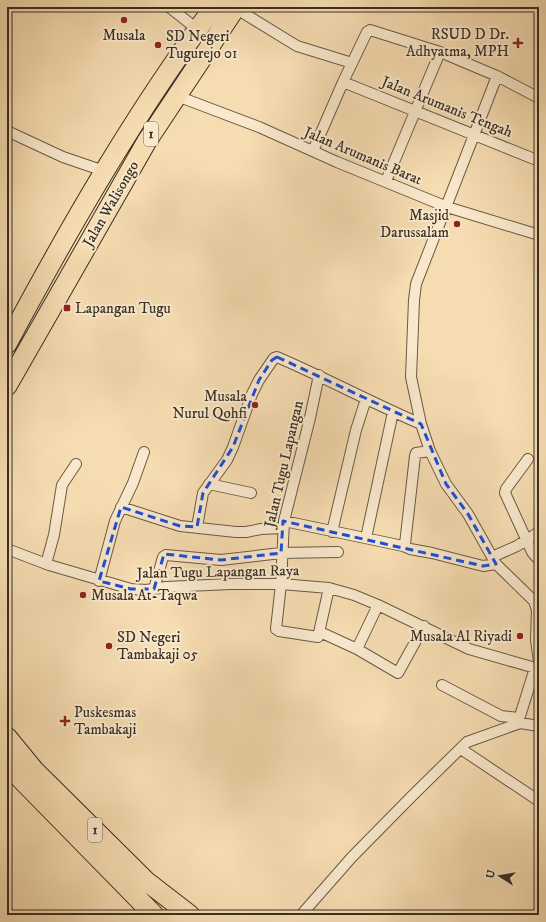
<svg xmlns="http://www.w3.org/2000/svg" width="546" height="922" viewBox="0 0 546 922" font-family="'IM FELL DW Pica',serif">
<style>
.lines{fill:none;stroke-linecap:round;stroke-linejoin:round}
.street-casing{stroke:#685a46;stroke-width:12}
.highway-casing{stroke:#382f23;stroke-width:21}
.street{stroke:#f9e8cc;stroke-width:10}
.highway{stroke:#f6dcb1;stroke-width:19}
.marked{fill:none;stroke:#1d4ed8;stroke-width:3;stroke-dasharray:8 5;stroke-linejoin:round}
.poi-dot{fill:#8f2418;stroke:#f9e8cc;stroke-width:1.5}
.labels{text-anchor:middle;dominant-baseline:central;stroke-width:4;stroke-linejoin:round;paint-order:stroke}
.shield{fill:#f9e8cc;stroke:#726656;stroke-width:1}
.shield-label{font-size:14px;font-weight:bold;fill:#382f23}
.poi-label{font-size:15px;fill:#382f23;stroke:#f9e8cc;text-anchor:start}
.street-label{font-size:15px;fill:#382f23;stroke:#f9e8cc}
</style>
<rect width="100%" height="100%" fill="#f6dcb1"/>
<filter id="stains"><feTurbulence type="fractalNoise" baseFrequency=".005" numOctaves="4"/><feColorMatrix values="0 0 0 0 .2 0 0 0 0 .09 0 0 0 0 .02 0 0 0 .5 -.17"/></filter>
<radialGradient id="worn" r=".72"><stop offset=".6" stop-color="#630" stop-opacity="0"/><stop offset="1" stop-color="#630" stop-opacity=".3"/></radialGradient>
<g class="lines">
<defs>
<path id="street" d="M 169,7 L 197,29
M 235,8 L 297,46 L 352,63
M 497,76 L 416,284 L 414,300 L 411,377 L 421,424 L 430,451 L 446,484 L 468,514 L 496,564 L 534,601 L 537,610 L 536,640 L 539,662
M 343,82 L 539,161
M 177,96 L 259,127 L 337,162 L 447,207 L 539,235
M 7,131 L 63,157 L 104,171
M 313,151 L 343,82 L 367,32 L 370,30 L 440,52 L 497,76 L 539,98
M 386,181 L 440,52
M 319,375 L 310,418 L 284,521 L 281,584 L 276,629 L 279,631 L 318,637 L 329,588
M 528,459 L 506,489 L 505,493 L 532,552 L 536,557 L 539,558
M 209,484 L 251,493
M 121,507 L 180,526 L 236,532 L 246,532 L 261,529 L 283,528
M 284,521 L 403,546 L 405,544 L 415,456 L 416,453 L 430,451
M 197,527 L 203,493 L 227,460 L 233,447 L 252,394 L 259,380 L 274,358 L 277,357 C 326,378 372,403 421,424
M 332,532 L 356,430 L 366,399
M 366,538 L 393,412
M 403,546 L 410,549 L 432,553 L 483,566 L 496,564
M 7,549 L 49,565 L 131,589 L 146,590 L 166,587 L 230,584 L 281,584 L 329,588 L 354,595 L 378,605 L 469,649 L 539,669
M 492,557 L 517,546 L 539,532
M 46,564 L 54,535 L 62,485 L 76,464
M 99,581 L 115,521 L 133,483 L 144,452
M 154,589 L 163,557 L 166,555 L 221,560 L 281,553 L 338,552
M 320,632 L 357,649 L 398,673 L 424,626
M 357,649 L 378,605
M 442,685 L 501,716 L 518,718 L 520,716 L 535,668
M 461,749 L 539,801
M 301,915 L 352,857 L 412,796 L 467,742 L 520,723 L 539,726"/>
<path id="highway" d="M 7,344 C 69,228 135,113 214,7
M 7,386 L 147,141 L 236,7
M 7,737 L 34,770 L 146,881 L 190,915
M 7,765 L 154,915"/>
</defs>
<use href="#street" class="street-casing"/>
<use href="#highway" class="highway-casing"/>
<use href="#street" class="street"/>
<use href="#highway" class="highway"/>
</g>
<path class="marked" d="M 277,357 L 421,424 L 446,484 L 468,514 L 496,564 L 483,566 L 283,521 L 281,553 L 221,560 L 164,554 L 154,589 L 131,589 L 99,581 L 121,507 L 180,526 L 197,527 L 203,493 L 233,447 L 259,380 L 272,360 Z"/>
<g class="poi-dot">
<circle cx="124" cy="20" r="4"/>
<path d="M516 37h4v4h4v4h-4v4h-4v-4h-4v-4h4z"/>
<circle cx="158" cy="45" r="4"/>
<circle cx="457" cy="224" r="4"/>
<rect x="63" y="304" width="8" height="8" rx="2"/>
<circle cx="255" cy="405" r="4"/>
<circle cx="83" cy="595" r="4"/>
<circle cx="520" cy="636" r="4"/>
<circle cx="109" cy="646" r="4"/>
<path d="M63 715h4v4h4v4h-4v4h-4v-4h-4v-4h4z"/>
</g>
<g class="labels">
<g class="shield">
<rect x="144" y="122" width="14" height="24" rx="3"/>
<rect x="88" y="818" width="14" height="24" rx="3"/>
</g>
<g class="shield-label">
<text x="151" y="134">1</text>
<text x="95" y="830">1</text>
</g>
<g class="poi-label">
<text x="509" y="34" text-anchor="end">RSUD D Dr.<tspan x="509" dy="17">Adhyatma, MPH</tspan></text>
<text x="124" y="35" text-anchor="middle">Musala</text>
<text x="166" y="36">SD Negeri<tspan x="166" dy="17">Tugurejo 01</tspan></text>
<text x="449" y="215" text-anchor="end">Masjid<tspan x="449" dy="17">Darussalam</tspan></text>
<text x="75" y="308">Lapangan Tugu</text>
<text x="247" y="396" text-anchor="end">Musala<tspan x="247" dy="17">Nurul Qohfi</tspan></text>
<text x="91" y="595">Musala At-Taqwa</text>
<text x="512" y="636" text-anchor="end">Musala Al Riyadi</text>
<text x="117" y="637">SD Negeri<tspan x="117" dy="17">Tambakaji 05</tspan></text>
<text x="74" y="712">Puskesmas<tspan x="74" dy="17">Tambakaji</tspan></text>
</g>
<g class="street-label">
<text transform="translate(447 107) rotate(22)">Jalan Arumanis Tengah</text>
<text transform="translate(363 156) rotate(23)">Jalan Arumanis Barat</text>
<text transform="translate(111 204) rotate(-60)">Jalan Walisongo</text>
<text transform="translate(284 464) rotate(-77)">Jalan Tugu Lapangan</text>
<text transform="translate(218 572) rotate(-1)">Jalan Tugu Lapangan Raya</text>
</g>
</g>
<rect width="546" height="922" fill="none" stroke="#f6dcb1" stroke-width="24"/>
<rect x="8" y="8" width="530" height="906" fill="none" stroke="#382f23" stroke-width="2"/>
<rect x="12" y="12" width="522" height="898" fill="none" stroke="#382f23"/>
<g transform="translate(500 876) rotate(282)" stroke="#f9e8cc" stroke-width="3" paint-order="stroke">
<path d="M0-3L7 15L0 10L-7 15Z" fill="#382f23"/>
<text y="-6" font-size="11" font-weight="bold" text-anchor="middle" fill="#382f23">U</text>
</g>
<rect width="100%" height="100%" filter="url(#stains)"/>
<rect width="100%" height="100%" fill="url(#worn)"/>
</svg>
